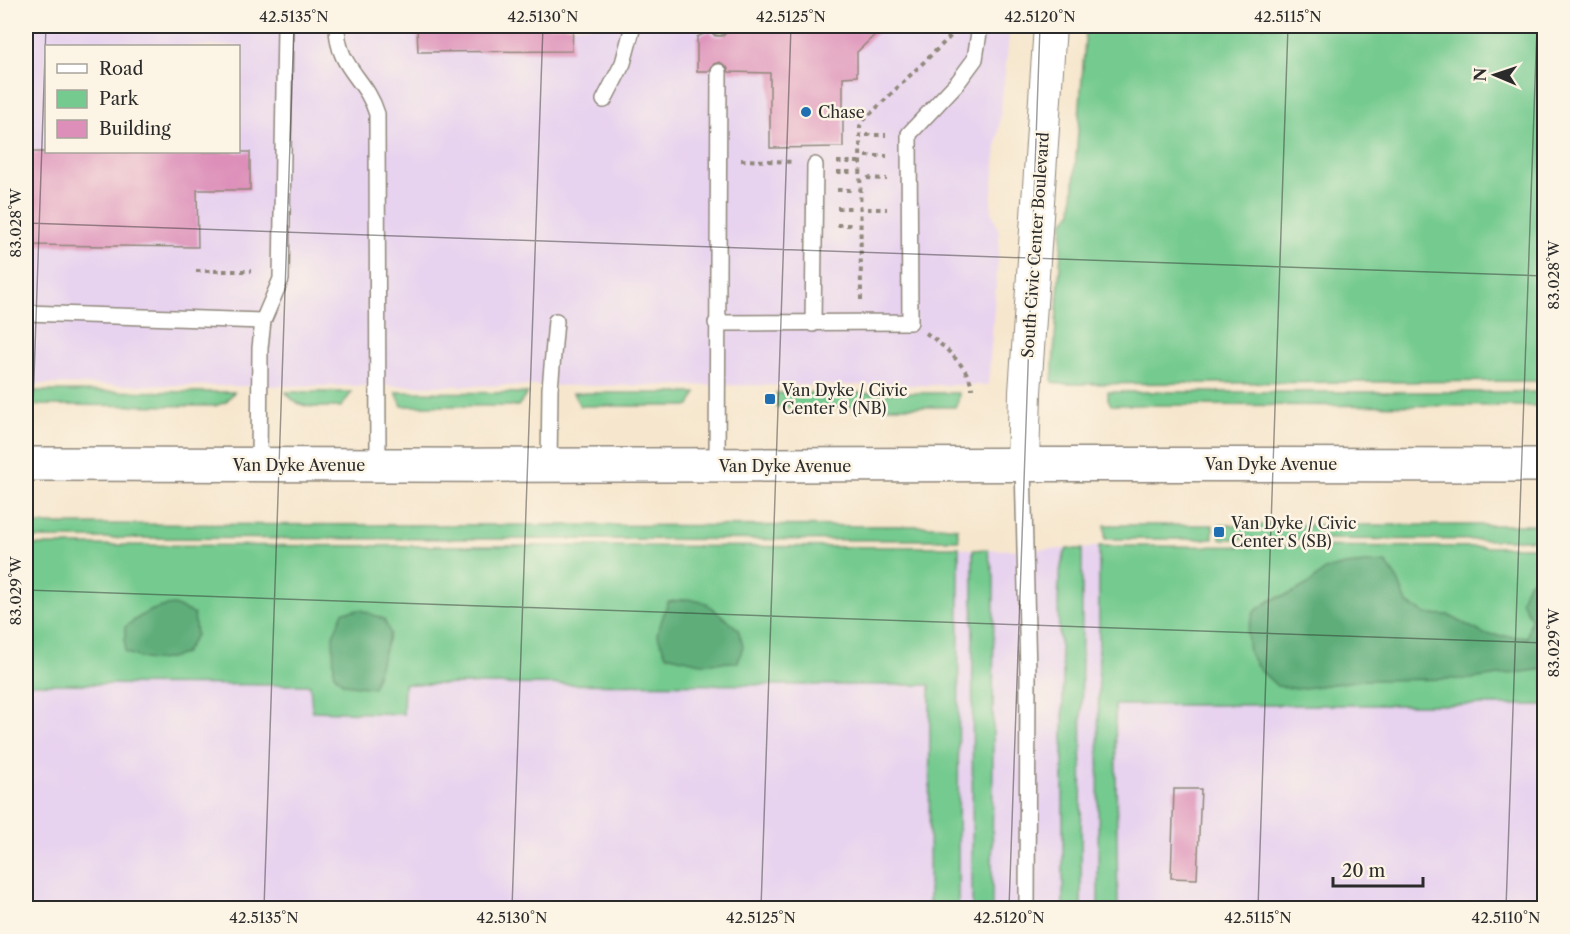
<svg xmlns="http://www.w3.org/2000/svg" width="1570" height="934" viewBox="0 0 1570 934" font-family="'Libre Caslon Text',serif">
<style>
.built{fill:#e7d2ef;fill-rule:evenodd}
.green{fill:#74ca8f;stroke:#507a5d;stroke-width:1.5}
.forest{fill:#5fae7a;stroke:#456c52;stroke-width:1.5}
.building{fill:#dd8fb9}
.lines{fill:none;stroke-linecap:round;stroke-linejoin:round}
.lane-casing{stroke:#90887c;stroke-width:18}
.street-casing{stroke:#90887c;stroke-width:34}
.primary-casing{stroke:#90887c;stroke-width:36}
.path{stroke:#90887c;stroke-width:4;stroke-dasharray:4.5 4.5;stroke-linecap:butt}
.lane{stroke:#fff;stroke-width:15}
.street{stroke:#fff;stroke-width:32}
.primary{stroke:#fff;stroke-width:33}
.ticks{fill:none;stroke:#2b2b2b;stroke-width:1.5;stroke-opacity:0.45}
.poi-dot{fill:#1f6fb2;stroke:#fcf5e5;stroke-width:2}
.labels{text-anchor:middle;dominant-baseline:central;stroke-width:5;stroke-linejoin:round;paint-order:stroke}
.poi-label{font-size:16px;fill:#2b2b2b;stroke:#fcf5e5;text-anchor:start}
.street-label{font-size:16px;fill:#2b2b2b;stroke:#fcf5e5}
.neatline{fill:none;stroke:#2b2b2b;stroke-width:2}
.ticks-label{font-size:15px;text-anchor:middle;fill:#2b2b2b}
</style>
<rect width="100%" height="100%" fill="#fcf5e5"/>
<filter id="ink" filterUnits="userSpaceOnUse"><feTurbulence type="fractalNoise" baseFrequency=".0167" numOctaves="2"/><feDisplacementMap in="SourceGraphic" scale="12" xChannelSelector="R" yChannelSelector="G"/><feConvolveMatrix kernelMatrix="1 2 1 2 8 2 1 2 1" color-interpolation-filters="sRGB"/></filter>
<filter id="wash" filterUnits="userSpaceOnUse"><feTurbulence type="fractalNoise" baseFrequency=".008" numOctaves="4" result="noise"/><feDisplacementMap in="SourceGraphic" scale="24" xChannelSelector="R" yChannelSelector="G"/><feGaussianBlur stdDeviation="1.35" result="paint"/><feColorMatrix in="noise" values="0 0 0 0 0 0 0 0 0 0 0 0 0 0 0 0 0 1.4 0 .05"/><feComposite in="paint" operator="in"/></filter>
<g filter="url(#wash)">
<rect width="100%" height="100%" fill="#f6e6cd"/>
<path class="built" d="M 26,26 L 1010,26 L 991,201 L 992,212 L 999,232 L 999,244 L 988,385 L 236,386 L 26,384 ZM 46,46 L 238,46 L 238,152 L 46,152 Z
M 26,545 L 959,547 L 973,550 L 1082,549 L 1099,546 L 1544,547 L 1544,908 L 26,908 Z"/>
<path class="green" d="M 1086,26 L 1544,26 L 1544,381 L 1059,384 L 1052,382 L 1063,223 L 1072,211 Z
M 26,391 L 234,392 L 226,402 L 215,406 L 26,405 Z
M 286,392 L 352,392 L 341,407 C 321,406 298,412 286,392 Z
M 396,392 L 528,393 L 518,406 L 402,406 Z
M 1108,392 L 1544,392 L 1544,406 L 1111,405 L 1108,399 Z
M 573,393 L 696,393 L 690,406 L 580,406 Z
M 776,393 L 959,393 L 958,401 L 955,407 L 776,407 Z
M 26,524 L 940,526 L 957,528 L 959,540 L 26,538 Z
M 1105,525 L 1213,525 L 1213,539 L 1105,539 Z
M 1220,525 L 1544,525 L 1544,540 L 1220,539 Z
M 26,545 L 959,547 L 958,908 L 929,908 L 930,685 L 404,684 L 403,714 L 312,711 L 310,685 L 26,684 Z
M 1099,546 L 1544,547 L 1544,705 L 1115,705 L 1118,908 L 1098,908 Z
M 987,549 L 994,576 L 992,908 L 972,908 L 973,550 Z
M 1067,549 L 1082,549 L 1081,908 L 1063,908 L 1063,671 C 1059,644 1053,572 1067,549 Z"/>
<path class="forest" d="M 1366,563 L 1386,563 L 1398,580 L 1407,603 L 1426,614 L 1448,615 L 1484,634 L 1527,638 L 1531,618 L 1521,600 L 1528,583 L 1544,572 L 1544,669 L 1470,679 L 1363,680 L 1297,689 L 1277,686 L 1260,670 L 1249,653 L 1247,632 L 1254,612 L 1271,600 L 1292,593 L 1310,583 L 1325,570 L 1345,565 Z
M 688,599 L 706,603 L 738,629 L 743,646 L 738,662 L 701,663 L 666,655 L 657,634 L 668,602 Z
M 174,605 L 194,614 L 196,635 L 184,654 C 158,662 150,663 125,652 L 125,627 C 141,615 153,607 174,605 Z
M 361,610 L 384,619 L 390,633 L 373,688 L 344,684 L 334,674 L 333,636 L 343,612 Z"/>
<g id="blocks">
<path class="building" d="M 417,26 L 573,26 L 572,51 L 418,52 Z
M 729,26 L 884,26 L 857,52 L 857,76 L 843,77 L 843,147 L 770,148 L 770,73 L 729,72 L 727,67 L 720,62 L 714,64 L 709,71 L 697,71 L 697,37 L 710,31 L 715,36 L 723,36 L 728,31 Z
M 26,152 L 250,152 L 250,190 L 197,190 L 198,247 L 26,245 Z
M 1174,789 L 1201,789 L 1197,879 L 1171,878 Z"/>
</g>
</g>
<g filter="url(#ink)">
<use href="#blocks" fill-opacity="0" stroke="#90887c" stroke-width="1.5"/>
<g class="lines">
<defs>
<path id="lane" d="M 337,26 C 337,69 366,77 377,114 L 378,465
M 719,27 L 719,26
M 604,100 L 623,63 L 633,26
M 26,313 L 263,321
M 716,323 L 910,322 L 909,134 L 958,82 L 975,59 L 980,26
M 813,324 L 815,165
M 1023,464 L 1028,674 L 1027,908
M 259,465 L 260,348 L 263,321 L 281,279 L 285,26
M 549,466 L 550,389 L 556,321
M 717,466 L 719,72"/>
<path id="street" d="M 1023,464 L 1025,392 L 1050,26"/>
<path id="primary" d="M 26,464 C 532,467 1038,463 1544,465"/>
</defs>
<use href="#lane" class="lane-casing"/>
<use href="#street" class="street-casing"/>
<use href="#primary" class="primary-casing"/>
<path class="path" d="M 866,135 L 886,135
M 866,156 L 887,156
M 741,160 L 794,162
M 837,162 L 861,162
M 837,172 L 854,172
M 867,178 L 887,179
M 837,190 L 854,190
M 837,208 L 854,208
M 867,209 L 887,209
M 837,225 L 854,225
M 196,271 L 251,271
M 861,300 L 860,126 L 864,120 L 955,32
M 926,333 C 942,344 971,369 972,389"/>
<use href="#lane" class="lane"/>
<use href="#street" class="street"/>
<use href="#primary" class="primary"/>
</g>
</g>
<path class="ticks" d="M 26,223 L 1544,276M 26,590 L 1544,643M 26,612 L 46,26M 264,908 L 294,26M 512,908 L 543,26M 761,908 L 791,26M 1009,908 L 1040,26M 1258,908 L 1288,26M 1506,908 L 1537,26"/>
<g class="poi-dot">
<circle cx="806" cy="112" r="6"/>
<rect x="764" y="393" width="12" height="12" rx="3"/>
<rect x="1213" y="526" width="12" height="12" rx="3"/>
</g>
<g class="labels">
<g class="poi-label">
<text x="818" y="112">Chase</text>
<text x="782" y="390">Van Dyke / Civic<tspan x="782" dy="18">Center S (NB)</tspan></text>
<text x="1231" y="523">Van Dyke / Civic<tspan x="1231" dy="18">Center S (SB)</tspan></text>
</g>
<g class="street-label">
<text transform="translate(1035 245) rotate(-86)">South Civic Center Boulevard</text>
<text x="1271" y="464">Van Dyke Avenue</text>
<text x="299" y="465">Van Dyke Avenue</text>
<text x="785" y="466">Van Dyke Avenue</text>
</g>
</g>
<rect width="1570" height="934" fill="none" stroke="#fcf5e5" stroke-width="66"/>
<rect x="45" y="45" width="195" height="108" fill="#fcf5e5" stroke="#a8a49b" stroke-width="1.5"/>
<rect x="57" y="64" width="30" height="9" fill="#ffffff" stroke="#a8a49b" stroke-width="1.5"/>
<text x="99" y="75" font-size="18" fill="#2b2b2b">Road</text>
<rect x="57" y="90" width="30" height="18" fill="#74ca8f" stroke="#a8a49b" stroke-width="1.5"/>
<text x="99" y="105" font-size="18" fill="#2b2b2b">Park</text>
<rect x="57" y="120" width="30" height="18" fill="#dd8fb9" stroke="#a8a49b" stroke-width="1.5"/>
<text x="99" y="135" font-size="18" fill="#2b2b2b">Building</text>
<g transform="translate(1495 75) rotate(272)" stroke="#fcf5e5" stroke-width="4.5" paint-order="stroke">
<path d="M0-4.5L10 22L0 15L-10 22Z" fill="#2b2b2b"/>
<text y="-9" font-size="16" font-weight="bold" text-anchor="middle" fill="#2b2b2b">N</text>
</g>
<path d="M1333 877v9h90v-9" fill="none" stroke="#2b2b2b" stroke-width="3"/>
<text x="1342" y="877" font-size="18" fill="#2b2b2b" stroke="#fcf5e5" stroke-width="4.5" paint-order="stroke">20 m</text>
<rect x="33" y="33" width="1504" height="868" class="neatline"/>
<g class="ticks-label">
<text x="294" y="22">42.5135°N</text>
<text x="543" y="22">42.5130°N</text>
<text x="791" y="22">42.5125°N</text>
<text x="1040" y="22">42.5120°N</text>
<text x="1288" y="22">42.5115°N</text>
<text transform="translate(16 223) rotate(-90)" y="5">83.028°W</text>
<text transform="translate(1554 275) rotate(-90)" y="5">83.028°W</text>
<text transform="translate(16 591) rotate(-90)" y="5">83.029°W</text>
<text transform="translate(1554 643) rotate(-90)" y="5">83.029°W</text>
<text x="264" y="923">42.5135°N</text>
<text x="512" y="923">42.5130°N</text>
<text x="761" y="923">42.5125°N</text>
<text x="1009" y="923">42.5120°N</text>
<text x="1258" y="923">42.5115°N</text>
<text x="1506" y="923">42.5110°N</text>
</g>
</svg>
